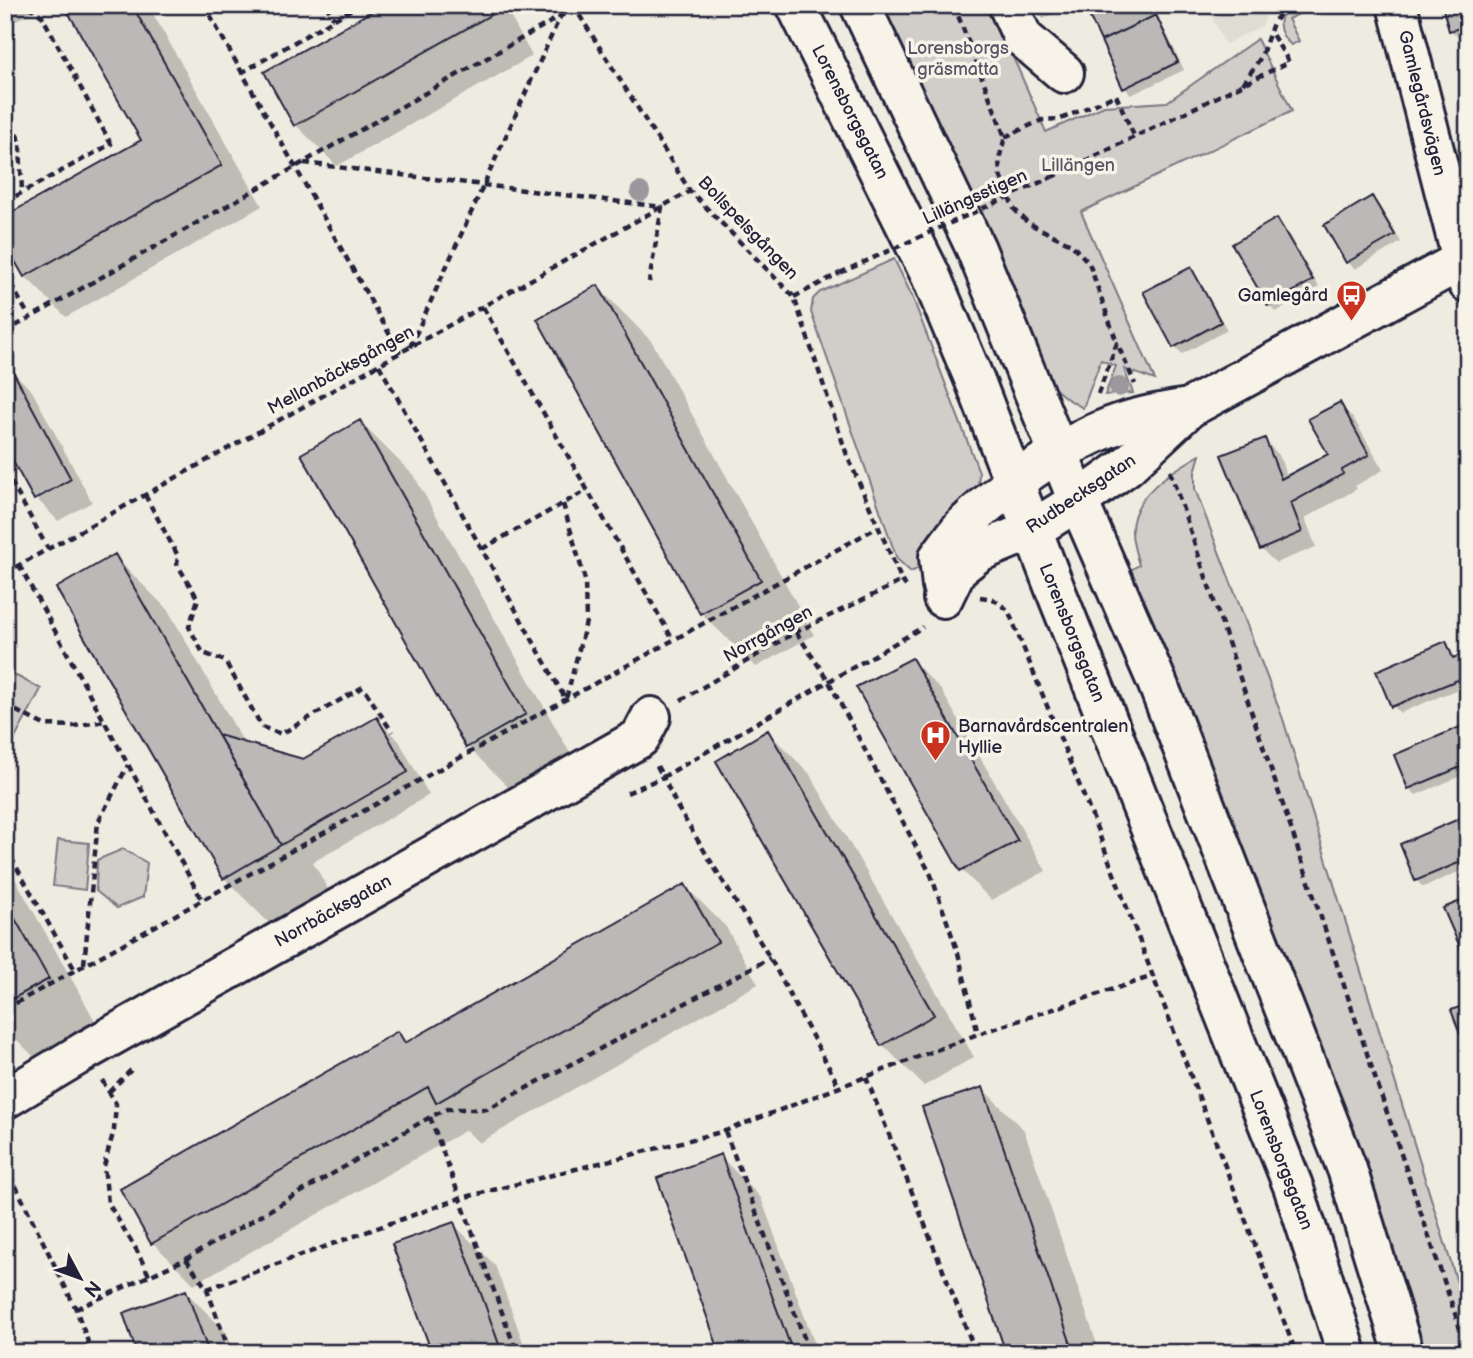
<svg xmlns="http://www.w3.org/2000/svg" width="1473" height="1358" viewBox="0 0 1473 1358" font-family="'Balsamiq Sans',sans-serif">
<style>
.built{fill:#dfdcd4}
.green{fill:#d1cdc9;stroke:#7a7882;stroke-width:2}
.shadow{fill:#0003}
.building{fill:#bbb8b7;stroke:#22223b;stroke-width:2}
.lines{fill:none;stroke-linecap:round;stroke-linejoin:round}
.minor-casing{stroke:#22223b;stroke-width:44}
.major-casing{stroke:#22223b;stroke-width:44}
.path{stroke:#22223b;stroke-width:4.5;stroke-dasharray:7 5;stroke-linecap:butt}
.minor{stroke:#f7f3e8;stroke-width:38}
.major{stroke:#f7f3e8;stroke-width:38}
.path-bridge{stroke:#22223b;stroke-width:4.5;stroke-dasharray:7 5;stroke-linecap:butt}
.tree{fill:#9b989d}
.labels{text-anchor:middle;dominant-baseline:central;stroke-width:7;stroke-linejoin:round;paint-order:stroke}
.park-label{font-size:18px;fill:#575566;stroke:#f7f3e8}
.street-label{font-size:18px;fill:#22223b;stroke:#f7f3e8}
.poi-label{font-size:18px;fill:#22223b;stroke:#f7f3e8;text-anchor:end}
</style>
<rect width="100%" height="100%" fill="#eeebe1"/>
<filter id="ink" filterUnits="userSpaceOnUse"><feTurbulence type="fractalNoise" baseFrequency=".0143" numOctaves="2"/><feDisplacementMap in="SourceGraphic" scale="14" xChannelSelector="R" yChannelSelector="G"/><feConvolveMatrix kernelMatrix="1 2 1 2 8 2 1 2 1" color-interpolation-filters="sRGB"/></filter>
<g filter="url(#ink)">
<path class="built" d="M 1206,5 L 1271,5 L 1262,26 L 1225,44 Z"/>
<path class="green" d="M 875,5 L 990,5 L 1046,132 L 1104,106 L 1167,102 L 1257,39 L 1292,111 L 1081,212 L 1155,380 L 1124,369 L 1133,393 L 1105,395 L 1116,366 L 1101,360 L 1083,408 L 1066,398 L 1054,388 Z
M 1294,5 L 1317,5 L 1288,19 L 1299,41 L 1291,45 C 1276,32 1275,15 1294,5 Z
M 894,259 L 912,296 L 979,472 L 978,487 L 923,552 L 917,569 L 911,572 L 897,559 L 811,312 L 813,299 L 820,292 Z
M 1200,455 L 1195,472 L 1195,489 L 1283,719 L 1468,1318 L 1468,1353 L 1422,1353 L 1127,572 L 1139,565 C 1136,554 1132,543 1132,532 C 1131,495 1172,471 1200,455 Z
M 5,670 L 41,689 L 11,746 L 5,743 Z
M 58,840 L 89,843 L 85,890 L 53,886 Z
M 123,849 L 147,863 L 143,897 L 117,908 L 96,891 L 97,860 Z"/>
<path class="shadow" d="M 5,5 L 43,5 L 5,27 Z
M 67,5 L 148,5 L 262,206 L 66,317 L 25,276 L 143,141 Z
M 387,5 L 504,5 L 532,56 L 337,166 L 296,125 L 267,73 Z
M 1033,5 L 1072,5 L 1043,19 Z
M 1086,5 L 1153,5 L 1184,70 L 1131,95 L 1125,88 Z
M 1468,5 L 1468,44 L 1465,45 L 1451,30 Z
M 1372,198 L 1379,205 L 1401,242 L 1355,269 L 1348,262 L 1326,226 Z
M 1277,220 L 1284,227 L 1319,287 L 1276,312 L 1269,305 Z
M 1190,269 L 1197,276 L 1227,330 L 1182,354 L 1175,347 L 1146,293 Z
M 598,287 L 652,342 L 814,635 L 756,667 L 701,613 Z
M 9,368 L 32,391 L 92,502 L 58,521 L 36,498 Z
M 1339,404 L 1354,419 L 1383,470 L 1355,486 L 1357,489 L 1305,518 L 1316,547 L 1276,563 L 1261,549 L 1264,440 L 1279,455 L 1288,478 L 1330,455 Z
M 360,422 L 414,476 L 579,769 L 522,801 L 468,747 Z
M 114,556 L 168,610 L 245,745 L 303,761 L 376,719 L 399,741 L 429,795 L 313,862 L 334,900 L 278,932 L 224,878 Z
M 5,570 L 12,582 L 5,585 Z
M 1445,643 L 1456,659 L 1468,654 L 1468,691 L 1465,686 L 1400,713 L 1393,706 Z
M 912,660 L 941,690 L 1046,871 L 991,900 L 962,870 L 858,688 Z
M 1467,726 L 1468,773 L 1416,795 L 1409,788 Z
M 768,732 L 809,773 L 974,1057 L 924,1086 L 883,1045 Z
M 1468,817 L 1468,868 L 1423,887 L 1416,880 Z
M 5,861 L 102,1033 L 43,1066 L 5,1028 Z
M 685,886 L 726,927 L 758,984 L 479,1143 L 466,1130 L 194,1284 L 153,1243 L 122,1189 L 398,1033 L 408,1043 Z
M 983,1089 L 1024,1130 L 1100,1353 L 1008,1353 Z
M 720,1156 L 761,1198 L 818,1353 L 722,1353 Z
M 453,1224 L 495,1265 L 527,1353 L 434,1353 Z
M 186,1292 L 227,1333 L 234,1353 L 139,1353 Z"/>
<path class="building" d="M 64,5 L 132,5 L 222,165 L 24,277 L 5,244 L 5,216 L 141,140 Z
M 383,5 L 487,5 L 492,14 L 294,126 L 264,72 Z
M 1031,5 L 1051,5 L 1035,13 Z
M 1084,5 L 1151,5 L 1156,15 L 1101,41 Z
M 1442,5 L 1468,5 L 1468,26 L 1449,31 Z
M 1156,15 L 1178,62 L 1123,89 L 1101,41 Z
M 1372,196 L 1395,235 L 1346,263 L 1324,225 Z
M 1277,218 L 1313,280 L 1268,306 L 1232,244 Z
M 1191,267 L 1221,322 L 1173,348 L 1143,292 Z
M 598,285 L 761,580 L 700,614 L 537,319 Z
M 10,366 L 71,479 L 34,500 L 5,447 L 5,369 Z
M 1340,402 L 1369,455 L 1342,470 L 1343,474 L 1291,503 L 1302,532 L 1260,550 L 1221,455 L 1265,438 L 1281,479 L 1328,454 L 1308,419 Z
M 360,420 L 526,714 L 466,748 L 301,454 Z
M 115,554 L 281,845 L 223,879 L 56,588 Z
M 1446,641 L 1453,658 L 1468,652 L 1468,690 L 1465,691 L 1460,679 L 1391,707 L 1376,671 Z
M 912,658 L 1018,841 L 960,871 L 856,687 Z
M 377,717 L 408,772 L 281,845 L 218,735 L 303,759 Z
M 1467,724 L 1468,764 L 1408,789 L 1394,755 Z
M 768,730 L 934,1015 L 881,1046 L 716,761 Z
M 1468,815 L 1468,859 L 1415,881 L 1400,844 Z
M 685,884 L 718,942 L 436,1103 L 428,1087 L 151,1244 L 120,1189 L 398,1031 L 405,1043 Z
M 1468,898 L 1468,952 L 1463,954 L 1443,908 Z
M 5,901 L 49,979 L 5,1003 Z
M 1468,1004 L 1468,1046 L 1465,1047 L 1451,1010 Z
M 1468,1085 L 1468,1109 L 1460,1088 Z
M 983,1087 L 1074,1353 L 1006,1353 L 922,1107 Z
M 721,1154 L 750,1236 L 793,1353 L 720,1353 L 657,1178 Z
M 454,1222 L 483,1299 L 502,1353 L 432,1353 L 392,1244 Z
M 186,1290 L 209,1353 L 137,1353 L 123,1313 Z"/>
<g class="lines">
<defs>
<path id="minor" d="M 1008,5 L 1023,38 L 1064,73
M 1397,5 L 1468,283
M 942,586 L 939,557 C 947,547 954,536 962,527 C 1001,489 1059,447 1110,427 C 1135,417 1162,412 1189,408
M 943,598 L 957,569 L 979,552 L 1032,530 L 1078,501 L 1127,466 L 1189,408 L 1468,257
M 5,1099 L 85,1051 L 640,738 L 651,717"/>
<path id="major" d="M 796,5 L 930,274 L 977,386 L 1055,589 L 1293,1186 L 1347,1353
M 860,5 L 976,249 L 1078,501 L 1157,682 L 1347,1169 L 1404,1353"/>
</defs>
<use href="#minor" class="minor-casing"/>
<use href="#major" class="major-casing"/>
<path class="path" d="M 204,5 L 400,353
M 326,5 L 334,19
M 573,5 L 690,191 L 794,297 L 847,455 L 902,581 L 906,586
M 954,5 L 1005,137 L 999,159 L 1000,175 L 1014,209 L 1028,223 L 1071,244 L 1089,263 L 1117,343
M 241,73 L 359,5
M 1243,84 L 1261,57 L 1273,23 L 1287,5
M 5,113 L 20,141 L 22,193
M 1005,137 L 1042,120 L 1061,119 L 1116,95 L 1135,138
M 304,163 L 662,207 L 649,282
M 1052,177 L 1289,62 L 1270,31
M 5,202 L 111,144 L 42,16 L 27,5
M 5,274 L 30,318
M 794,297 L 840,273
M 483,307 L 673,640
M 5,332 L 575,8
M 410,347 L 560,17
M 379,365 L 566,700
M 1098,394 L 1117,343 L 1135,384
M 5,471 L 48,549
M 1170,471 L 1468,1352
M 145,495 L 178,556 L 177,564 L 198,599 L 189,627 L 203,653 L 225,661 L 262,727 L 281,734 L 363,687 L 392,732
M 563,504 L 585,580 L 586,622 L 566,699
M 482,549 L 587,490
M 19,565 L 202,900
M 5,573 L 690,191
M 980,597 L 993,599 L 1008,610 L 1094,821 L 1296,1353
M 796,632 L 828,680 L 931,875 L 958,953 L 978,1034
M 681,700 L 796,632 L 902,581
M 5,705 L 44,725 L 74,726 L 105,721
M 657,766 L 663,777 L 923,627
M 627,793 L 663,777 L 678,808 L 770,958 L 840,1088
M 5,847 L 75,970
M 84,964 L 98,822 L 128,765
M 5,1009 L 878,527
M 866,1077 L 976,1353
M 102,1080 L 116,1104 L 114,1130 L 104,1166 L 108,1203 L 136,1249 L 149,1275
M 109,1092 L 131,1070
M 430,1117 L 517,1353
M 725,1131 L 810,1353
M 5,1164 L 76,1309 L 92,1353
M 186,1259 L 207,1289 L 230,1353
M 207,1289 L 458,1199 L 725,1131 L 978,1034 L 1153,976
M 76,1309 L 186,1259 L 430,1117 L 447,1109 L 487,1109 L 770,958"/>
<use href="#minor" class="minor"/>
<use href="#major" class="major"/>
<path class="path-bridge" d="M 840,273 L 1052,177"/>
</g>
<g class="tree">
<circle cx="640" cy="192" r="10"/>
<circle cx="1119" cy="387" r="10"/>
</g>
</g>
<defs>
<symbol id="bus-pin" viewBox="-11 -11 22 30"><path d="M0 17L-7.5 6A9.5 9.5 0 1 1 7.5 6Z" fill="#c8321e" stroke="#f7f3e8"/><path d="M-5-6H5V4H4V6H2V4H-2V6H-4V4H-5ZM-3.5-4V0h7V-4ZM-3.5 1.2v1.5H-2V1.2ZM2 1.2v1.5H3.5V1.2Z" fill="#fff"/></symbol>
<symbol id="hospital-pin" viewBox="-11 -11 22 30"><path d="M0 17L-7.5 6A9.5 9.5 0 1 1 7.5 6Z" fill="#c8321e" stroke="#f7f3e8"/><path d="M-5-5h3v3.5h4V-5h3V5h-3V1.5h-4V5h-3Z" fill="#fff"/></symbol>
</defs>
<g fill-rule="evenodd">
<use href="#bus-pin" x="1334" y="278" width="35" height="47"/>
<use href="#hospital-pin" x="918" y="718" width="35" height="47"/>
</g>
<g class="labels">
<g class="park-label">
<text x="958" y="48">Lorensborgs<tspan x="958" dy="21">gräsmatta</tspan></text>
<text x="1078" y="165">Lillängen</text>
</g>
<g class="street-label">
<text transform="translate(1422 103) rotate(76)">Gamlegårdsvägen</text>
<text transform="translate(850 112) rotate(63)">Lorensborgsgatan</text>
<text transform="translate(975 197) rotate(-24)">Lillängsstigen</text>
<text transform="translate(748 228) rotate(46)">Bollspelsgången</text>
<text transform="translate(341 370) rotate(-29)">Mellanbäcksgången</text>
<text transform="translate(1081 494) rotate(-34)">Rudbecksgatan</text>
<text transform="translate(1072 633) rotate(68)">Lorensborgsgatan</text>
<text transform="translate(768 634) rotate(-29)">Norrgången</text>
<text transform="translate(333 911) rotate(-29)">Norrbäcksgatan</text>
<text transform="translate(1281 1160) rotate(69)">Lorensborgsgatan</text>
</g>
<g class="poi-label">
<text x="1328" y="295">Gamlegård</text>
<text x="958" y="726" text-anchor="start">Barnavårdscentralen<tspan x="958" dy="21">Hyllie</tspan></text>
</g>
</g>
<rect width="1473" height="1358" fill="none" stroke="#f7f3e8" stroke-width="28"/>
<rect x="14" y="14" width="1445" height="1330" fill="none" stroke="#22223b" stroke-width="2.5" filter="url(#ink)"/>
<g transform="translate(80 1278) rotate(131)" stroke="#f7f3e8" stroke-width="5" paint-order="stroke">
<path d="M0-5L12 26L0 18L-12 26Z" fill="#22223b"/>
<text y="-10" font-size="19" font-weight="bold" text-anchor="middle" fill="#22223b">N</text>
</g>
</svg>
